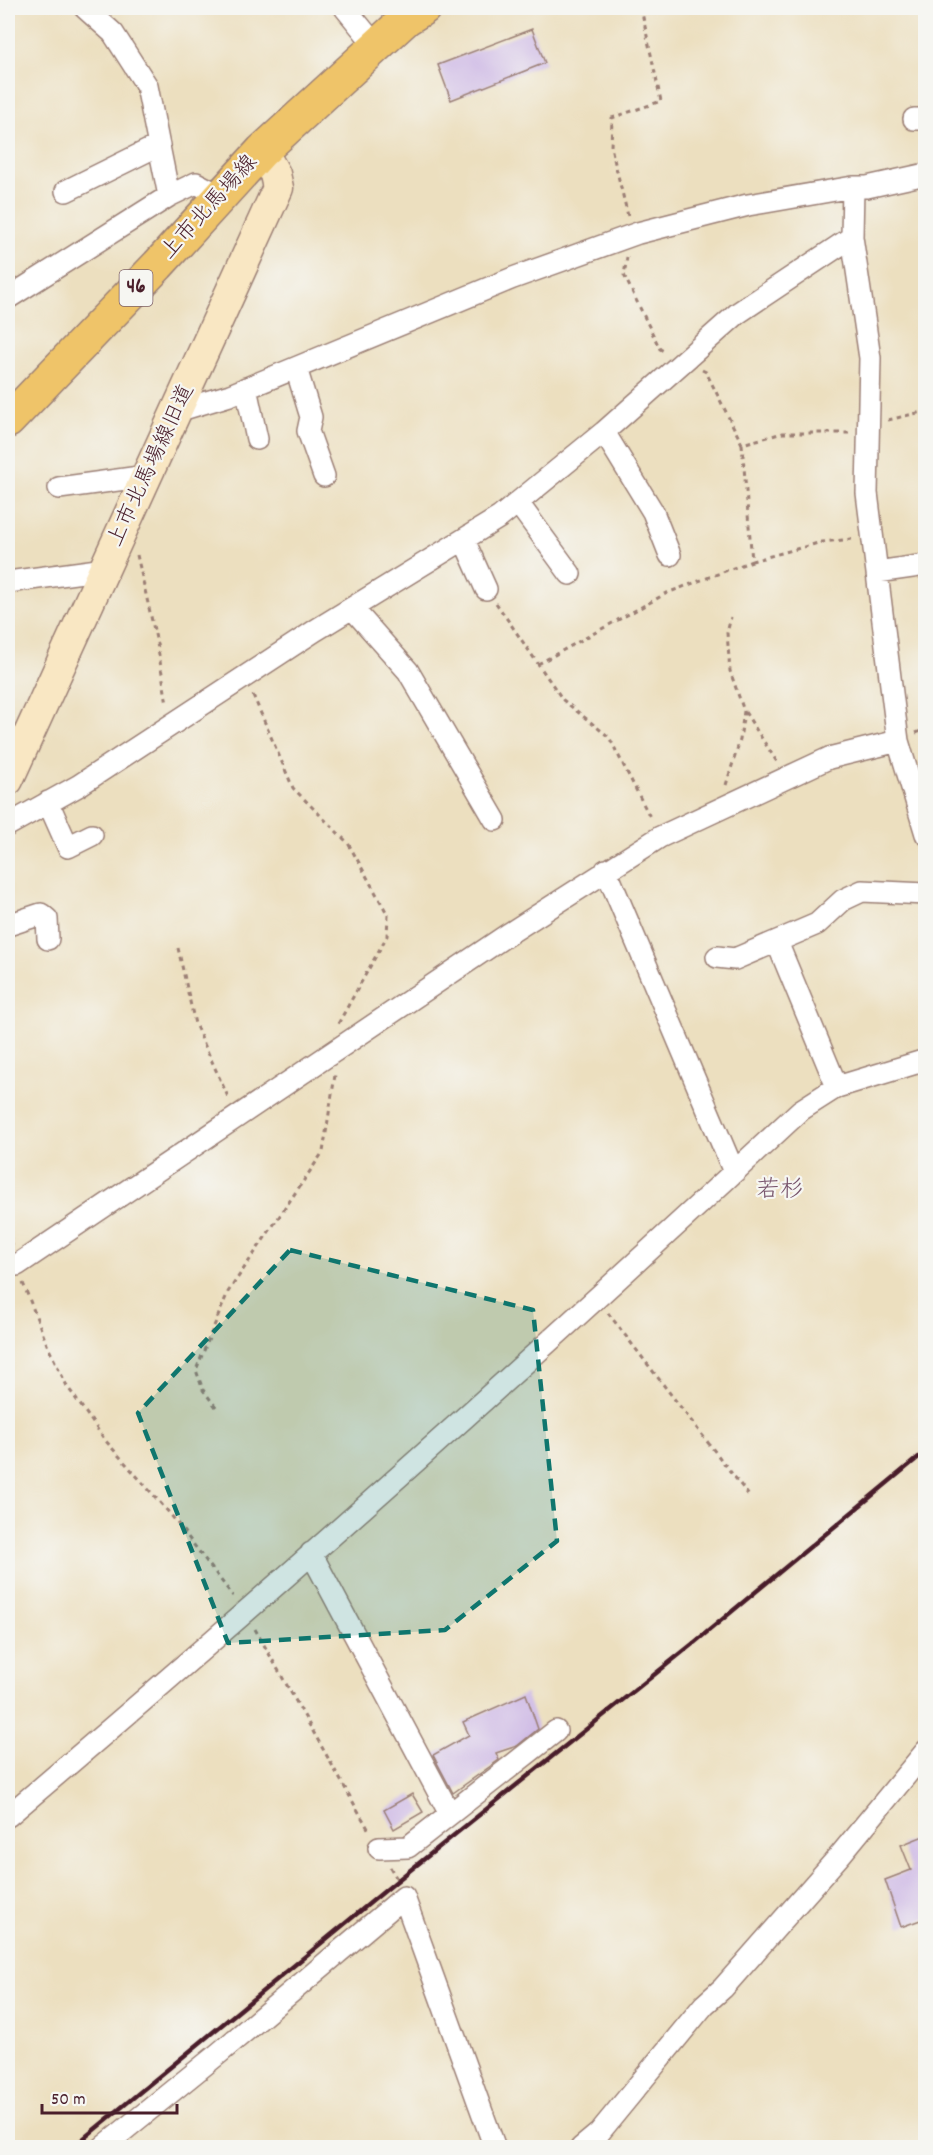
<svg xmlns="http://www.w3.org/2000/svg" width="933" height="2155" viewBox="0 0 933 2155" font-family="Dekko,'Klee One',sans-serif">
<style>
.building{fill:#cdb8e5}
.lines{fill:none;stroke-linecap:round;stroke-linejoin:round}
.street-casing{stroke:#9b7f75;stroke-width:24}
.secondary-casing{stroke:#9b7f75;stroke-width:33}
.primary-casing{stroke:#9b7f75;stroke-width:36}
.path{stroke:#9b7f75;stroke-width:3;stroke-dasharray:4.5 4.5;stroke-linecap:butt}
.street{stroke:#fff;stroke-width:21}
.secondary{stroke:#f9e7c3;stroke-width:30}
.primary{stroke:#efc469;stroke-width:33}
.rail{stroke:#4a1f2b;stroke-width:4.5}
.marked{fill:#0f766e;fill-opacity:0.2;stroke:#0f766e;stroke-width:4.5;stroke-dasharray:12 8;stroke-linejoin:round}
.labels{text-anchor:middle;dominant-baseline:central;stroke-width:4.5;stroke-linejoin:round;paint-order:stroke}
.shield{fill:#f6f6f2;stroke:#7e6067;stroke-width:1.5}
.shield-label{font-size:21px;font-weight:bold;fill:#4a1f2b}
.street-label{font-size:22px;fill:#4a1f2b;stroke:#f6f6f2}
.neighbourhood-label{font-size:24px;fill:#78556c;stroke:#f6f6f2}
</style>
<rect width="100%" height="100%" fill="#f6f6f2"/>
<filter id="ink" filterUnits="userSpaceOnUse"><feTurbulence type="fractalNoise" baseFrequency=".0167" numOctaves="2"/><feDisplacementMap in="SourceGraphic" scale="12" xChannelSelector="R" yChannelSelector="G"/><feConvolveMatrix kernelMatrix="1 2 1 2 8 2 1 2 1" color-interpolation-filters="sRGB"/></filter>
<filter id="wash" filterUnits="userSpaceOnUse"><feTurbulence type="fractalNoise" baseFrequency=".008" numOctaves="4" result="noise"/><feDisplacementMap in="SourceGraphic" scale="24" xChannelSelector="R" yChannelSelector="G"/><feGaussianBlur stdDeviation="1.35" result="paint"/><feColorMatrix in="noise" values="0 0 0 0 0 0 0 0 0 0 0 0 0 0 0 0 0 1.4 0 .05"/><feComposite in="paint" operator="in"/></filter>
<g filter="url(#wash)">
<rect width="100%" height="100%" fill="#ecdfbf"/>
<g id="blocks">
<path class="building" d="M 532,29 L 545,63 L 451,100 L 438,65 Z
M 526,1694 L 538,1729 L 517,1746 L 496,1753 L 499,1760 L 453,1793 L 433,1755 L 469,1735 L 463,1722 Z
M 412,1794 L 423,1812 L 394,1829 L 384,1810 Z
M 926,1835 L 926,1918 L 901,1927 L 885,1880 L 911,1870 L 901,1845 Z"/>
</g>
</g>
<g filter="url(#ink)">
<use href="#blocks" fill-opacity="0" stroke="#9b7f75" stroke-width="1.5"/>
<g class="lines">
<defs>
<path id="street" d="M 85,8 L 113,33 L 147,86 L 169,196
M 345,8 L 376,46
M 914,119 L 926,119
M 853,187 L 852,237 L 870,358 L 867,493 L 898,741 L 926,834
M 66,191 L 159,145
M 8,298 L 169,196 L 196,183 L 221,196
M 296,368 L 311,417 L 308,431 L 324,476
M 246,388 L 257,439
M 177,411 L 230,395 L 513,278 L 638,233 L 748,205 L 853,187 L 867,187 L 926,174
M 604,432 L 653,512 L 670,555
M 59,488 L 147,476
M 518,503 L 570,574
M 464,540 L 486,589
M 877,572 L 926,565
M 8,582 L 105,569
M 352,608 L 408,671 L 495,820
M 48,802 L 68,847 L 92,835
M 8,825 L 78,786 L 316,630 L 500,517 L 604,432 L 738,313 L 852,237
M 606,870 L 734,1172
M 8,925 L 41,914 L 47,919 L 48,939
M 777,942 L 837,1087
M 717,957 L 735,959 L 817,924 L 843,900 L 862,891 L 926,894
M 17,1265 L 510,933 L 660,837 L 829,758 L 898,741
M 311,1553 L 450,1814
M 8,1816 C 278,1588 542,1351 801,1110 L 837,1087 L 926,1060
M 379,1848 L 408,1847 L 556,1731
M 102,2148 L 218,2054 L 404,1897 L 495,2148
M 581,2148 L 599,2133 L 704,2005 L 723,1988 L 841,1854 L 926,1751"/>
<path id="secondary" d="M 8,780 L 278,188 L 275,174 L 262,151"/>
<path id="primary" d="M 8,421 L 158,265 L 262,151 L 406,19 L 424,8"/>
</defs>
<use href="#street" class="street-casing"/>
<use href="#secondary" class="secondary-casing"/>
<use href="#primary" class="primary-casing"/>
<path class="path" d="M 628,216 L 611,147 L 612,118 L 661,101 L 641,8
M 627,257 L 624,275 L 660,349 L 666,352
M 702,370 L 706,372 L 742,444
M 888,420 L 926,411
M 849,433 L 783,433 L 742,444 L 752,561 L 822,542 L 853,539
M 137,555 L 157,643 L 167,704
M 496,603 L 563,700 L 609,737 L 651,819
M 538,664 L 667,593 L 752,561
M 253,695 L 293,788 L 348,843 L 388,915 L 387,936 L 338,1024
M 745,712 L 777,762
M 916,733 L 926,729
M 726,785 L 740,740 L 744,711 L 730,671 L 727,633 L 731,617
M 178,948 L 195,1024 L 229,1099
M 8,1226 L 12,1245
M 23,1283 L 48,1347 L 67,1386 L 105,1440 L 171,1515 L 233,1596
M 608,1313 L 750,1497
M 216,1407 L 203,1390 L 196,1370 L 228,1292 L 323,1152 L 335,1075
M 255,1629 L 370,1832
M 390,1867 L 397,1879"/>
<use href="#street" class="street"/>
<use href="#secondary" class="secondary"/>
<use href="#primary" class="primary"/>
<path class="rail" d="M 72,2148 L 398,1880 L 695,1642 L 926,1451"/>
</g>
</g>
<path class="marked" d="M 290,1250 L 533,1310 L 557,1541 L 445,1630 L 228,1643 L 138,1413 Z"/>
<g class="labels">
<rect class="shield" x="119.5" y="270" width="33" height="36" rx="4.5"/>
<g class="shield-label">
<text x="136" y="288">46</text>
</g>
<g class="street-label">
<text transform="translate(210 208) rotate(-48)">上市北馬場線</text>
<text transform="translate(152 466) rotate(-65)">上市北馬場線旧道</text>
</g>
<g class="neighbourhood-label">
<text x="780" y="1191">若杉</text>
</g>
</g>
<rect width="933" height="2155" fill="none" stroke="#f6f6f2" stroke-width="30"/>
<path d="M42 2104v9h135v-9" fill="none" stroke="#4a1f2b" stroke-width="3"/>
<text x="51" y="2104" font-size="18" fill="#4a1f2b" stroke="#f6f6f2" stroke-width="4.5" paint-order="stroke">50 m</text>
</svg>
